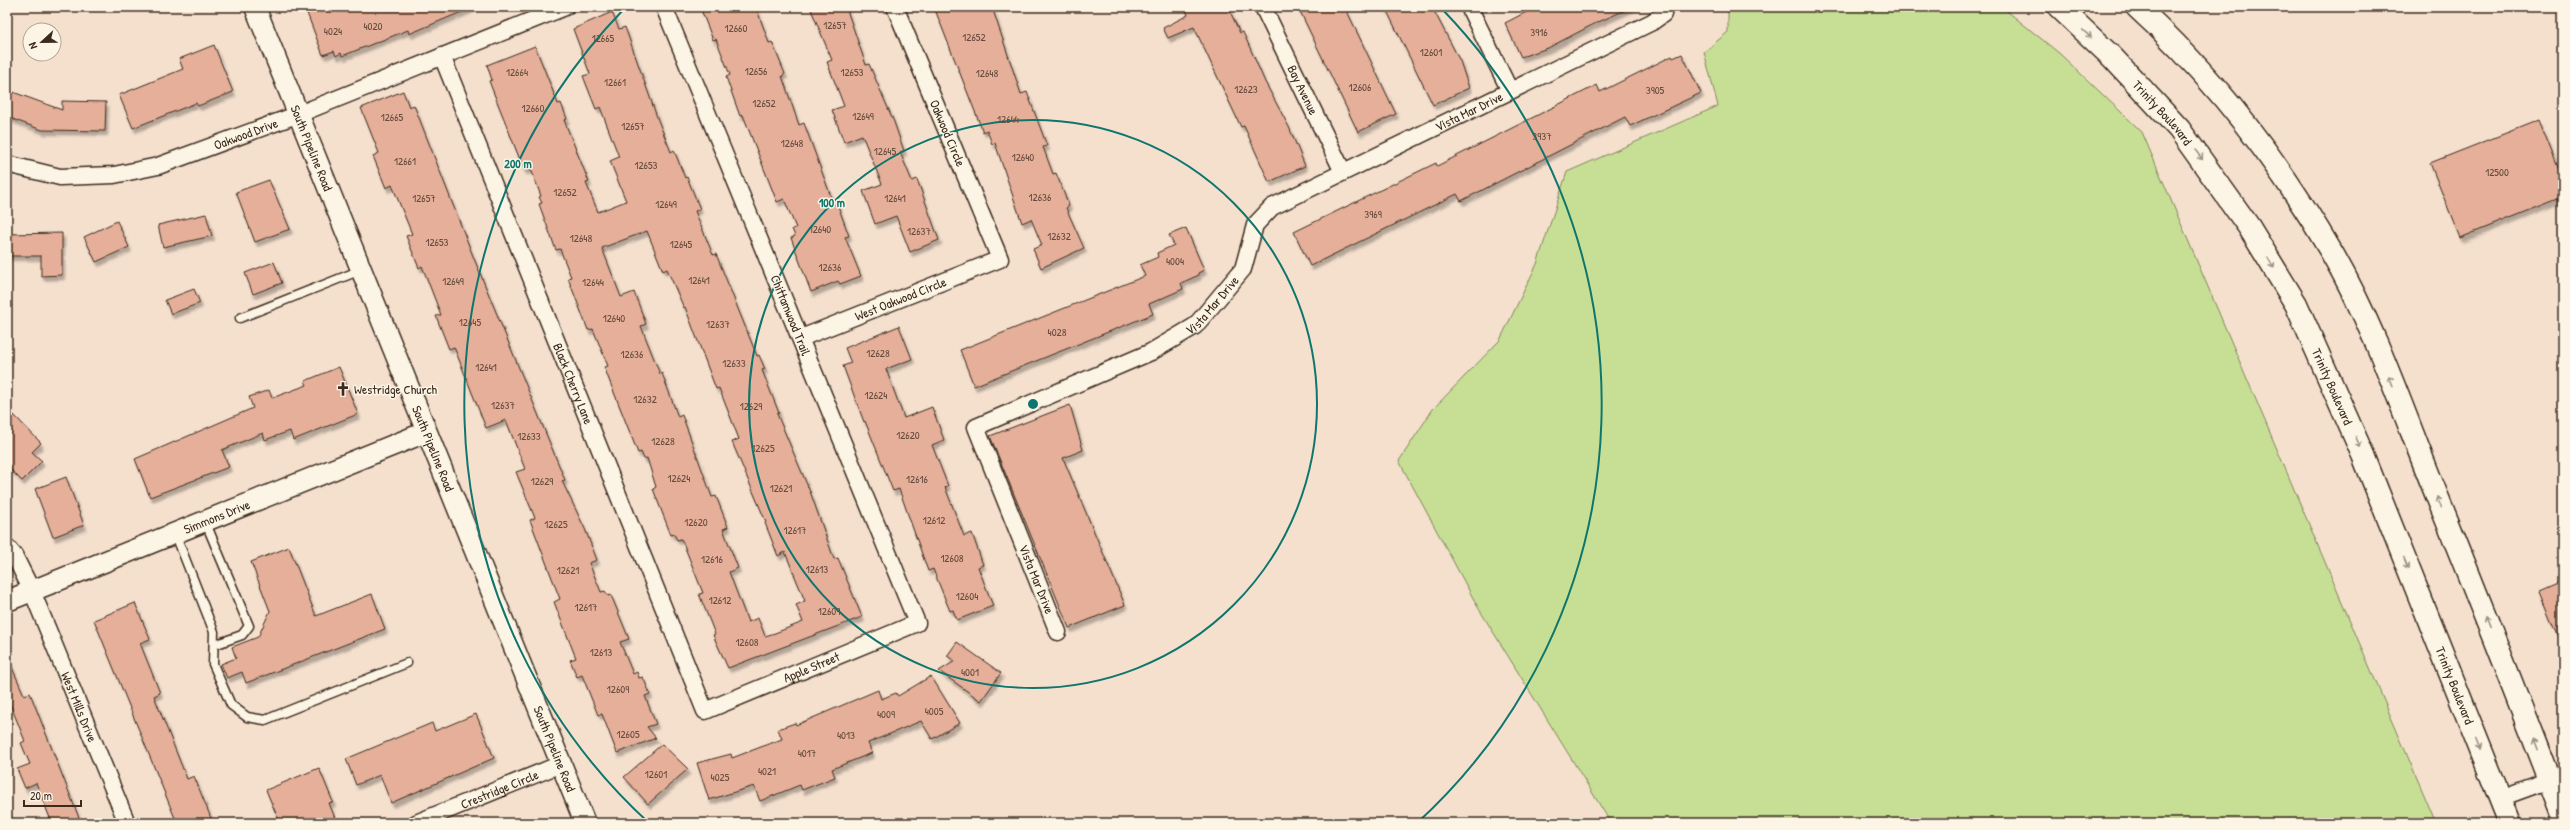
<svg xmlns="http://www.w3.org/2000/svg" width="2570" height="830" viewBox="0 0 2570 830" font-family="'Patrick Hand',sans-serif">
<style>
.green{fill:#c6df95;stroke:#80845a}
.building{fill:#e5af99;stroke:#3b2a1e;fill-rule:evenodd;filter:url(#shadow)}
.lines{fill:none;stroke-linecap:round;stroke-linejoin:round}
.service-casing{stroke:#3b2a1e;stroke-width:11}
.minor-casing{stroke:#3b2a1e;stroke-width:19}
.tertiary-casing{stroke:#3b2a1e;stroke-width:23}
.secondary-casing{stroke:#3b2a1e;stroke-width:25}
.service{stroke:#fcf5e5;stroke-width:8}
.minor{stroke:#fcf5e5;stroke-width:16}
.tertiary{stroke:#fcf5e5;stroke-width:20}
.secondary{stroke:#fcf5e5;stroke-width:22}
.oneway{stroke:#9c9082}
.ring{fill:none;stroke:#0f766e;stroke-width:2}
.labels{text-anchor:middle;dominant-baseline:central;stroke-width:3;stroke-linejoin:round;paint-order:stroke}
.number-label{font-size:11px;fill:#664b3d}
.street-label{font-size:13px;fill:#3b2a1e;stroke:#fcf5e5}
.poi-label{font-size:13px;fill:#3b2a1e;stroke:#fcf5e5;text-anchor:start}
.centre{fill:#0f766e;stroke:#fcf5e5;stroke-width:2}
.ring-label{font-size:12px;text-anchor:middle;font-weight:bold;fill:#0f766e;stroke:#fcf5e5;stroke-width:3;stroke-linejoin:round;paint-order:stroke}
</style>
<defs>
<filter id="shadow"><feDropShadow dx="2.5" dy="4.5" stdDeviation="1" flood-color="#0004"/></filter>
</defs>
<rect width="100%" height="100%" fill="#f5e0ce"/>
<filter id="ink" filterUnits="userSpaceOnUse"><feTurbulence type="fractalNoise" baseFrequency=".025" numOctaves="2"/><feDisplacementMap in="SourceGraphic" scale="8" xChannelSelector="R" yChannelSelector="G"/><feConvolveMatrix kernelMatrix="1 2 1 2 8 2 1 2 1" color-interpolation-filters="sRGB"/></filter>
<g filter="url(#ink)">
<path class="green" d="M 1728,7 L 2002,7 L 2060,54 L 2142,132 L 2436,823 L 1611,823 L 1479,609 L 1399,461 L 1433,409 L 1500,340 L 1537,264 L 1567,172 L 1718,106 L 1704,52 L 1728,32 Z"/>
<path class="building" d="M 322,7 L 470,7 L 471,8 L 409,34 L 408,30 L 342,56 L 341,53 L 336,56 L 334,51 L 323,55 L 307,13 Z
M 700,7 L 756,7 L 769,43 L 772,42 L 785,74 L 782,76 L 799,125 L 804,123 L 834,205 L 837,203 L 849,236 L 845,237 L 861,276 L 840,284 L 838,281 L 811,292 L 791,238 L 795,236 L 792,229 L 796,228 L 784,199 L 777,202 L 743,115 L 740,116 L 726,77 L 730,75 L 716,39 L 713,40 Z
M 810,7 L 846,7 L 866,65 L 869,64 L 894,122 L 904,151 L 900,152 L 912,181 L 917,179 L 939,240 L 910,252 L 896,216 L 875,224 L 863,191 L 882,184 L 862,135 L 844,142 L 832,110 L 844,106 L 827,62 L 832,60 Z
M 934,7 L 992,7 L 1021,94 L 1027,92 L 1047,146 L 1043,147 L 1053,174 L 1056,173 L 1069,206 L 1066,208 L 1084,248 L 1041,268 L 1033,249 L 1042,245 L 1031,219 L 1022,223 L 995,143 L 992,144 L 987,130 L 983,132 Z
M 1185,7 L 1228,7 L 1240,33 L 1243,32 L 1265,82 L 1289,127 L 1305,166 L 1269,182 L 1244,126 L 1241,127 L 1194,27 L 1168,38 L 1163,28 L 1188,15 Z
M 1298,7 L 1345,7 L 1396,114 L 1358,132 Z
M 1385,7 L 1432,7 L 1460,61 L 1469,88 L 1433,105 Z
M 1536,7 L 1632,7 L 1594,24 L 1548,48 L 1521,57 L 1505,23 Z
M 612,12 L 619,29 L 625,27 L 658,120 L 671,152 L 674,150 L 685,178 L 687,177 L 700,209 L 695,211 L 713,255 L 716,254 L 757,356 L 759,355 L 765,369 L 762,370 L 779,413 L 777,414 L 811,494 L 834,559 L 838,558 L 862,617 L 728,668 L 713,635 L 715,634 L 699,594 L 703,593 L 684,545 L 681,539 L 677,540 L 674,534 L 671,535 L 653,489 L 656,487 L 647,458 L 644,459 L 641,452 L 638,453 L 604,367 L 608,366 L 593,329 L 588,330 L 568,278 L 571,277 L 560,249 L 556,250 L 539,204 L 542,203 L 539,197 L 541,196 L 531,169 L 524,170 L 489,81 L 492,80 L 487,65 L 535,46 L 558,104 L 561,103 L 567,119 L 564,120 L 589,182 L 586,183 L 598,212 L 626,201 L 610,161 L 619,157 L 600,107 L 596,109 L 583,76 L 590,74 L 573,29 ZM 647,231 L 663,271 L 667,269 L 684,308 L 685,307 L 716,389 L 719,388 L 739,439 L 732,442 L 766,522 L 765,523 L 778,556 L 785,552 L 805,601 L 796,605 L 803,622 L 775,633 L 765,636 L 758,618 L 748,622 L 729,572 L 738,568 L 723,529 L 728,527 L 716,496 L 712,497 L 682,415 L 678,417 L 662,373 L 660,374 L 641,326 L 646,324 L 634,292 L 621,297 L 602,248 Z
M 214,45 L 233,92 L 198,106 L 196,103 L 133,128 L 119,95 L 183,69 L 179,59 Z
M 1682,54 L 1701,93 L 1630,126 L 1625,117 L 1461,201 L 1457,194 L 1310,266 L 1294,232 L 1436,163 L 1437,166 L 1597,85 L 1600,92 L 1672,56 L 1673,58 Z
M 403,91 L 409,107 L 414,105 L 473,256 L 565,480 L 562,481 L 585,529 L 597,560 L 589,563 L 601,592 L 605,591 L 608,596 L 611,595 L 629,639 L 620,642 L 633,674 L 637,672 L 639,678 L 643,677 L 650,694 L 645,696 L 656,724 L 647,727 L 656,738 L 617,753 L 602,714 L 598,715 L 582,675 L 577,677 L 570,660 L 576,658 L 554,602 L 560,599 L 530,520 L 535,518 L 516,472 L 525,469 L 506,420 L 486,428 L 454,347 L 449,349 L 436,316 L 441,315 L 422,266 L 419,268 L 406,236 L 412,234 L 392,185 L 386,188 L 373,156 L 379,153 L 361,108 Z
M 13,92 L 62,110 L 62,101 L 106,102 L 105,131 L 42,130 L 7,117 L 7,108 Z
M 2539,120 L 2563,180 L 2563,197 L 2460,238 L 2430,163 Z
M 269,180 L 290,229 L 255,242 L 236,192 Z
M 206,214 L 212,236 L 163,247 L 158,225 Z
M 117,221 L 129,247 L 96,262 L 84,237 Z
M 1186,228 L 1204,270 L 1198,273 L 1199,275 L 1181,283 L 1183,289 L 1149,304 L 1153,314 L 974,386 L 960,350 L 1145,276 L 1140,265 L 1158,257 L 1157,253 L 1174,245 L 1169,235 Z
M 62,233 L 62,275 L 41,276 L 41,256 L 7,256 L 7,234 Z
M 274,262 L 282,283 L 253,294 L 245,273 Z
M 194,289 L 200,303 L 171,314 L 165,300 Z
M 899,326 L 912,359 L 886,369 L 904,418 L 932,407 L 944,440 L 932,445 L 948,486 L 945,487 L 964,536 L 972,533 L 983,565 L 978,567 L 993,606 L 957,620 L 953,610 L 950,611 L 933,569 L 928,571 L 899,489 L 893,491 L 865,421 L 864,422 L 843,366 L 851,363 L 845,348 Z
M 339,367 L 358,414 L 293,440 L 290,431 L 265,440 L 263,433 L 222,450 L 229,467 L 150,497 L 135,459 L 253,408 L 249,397 L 269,390 L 272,398 L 307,385 L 305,381 Z
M 1070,405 L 1083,450 L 1063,458 L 1125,605 L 1069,628 L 990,436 Z
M 14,415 L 41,443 L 32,452 L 42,461 L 22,481 L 7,466 L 7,423 Z
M 66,477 L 84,525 L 53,537 L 35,489 Z
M 289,547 L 316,616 L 372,594 L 385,629 L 246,683 L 242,672 L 227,678 L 221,664 L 236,658 L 232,647 L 258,637 L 270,611 L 251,562 Z
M 2563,582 L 2563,646 L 2540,592 Z
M 135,603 L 150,639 L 140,643 L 160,693 L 154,696 L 187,779 L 194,776 L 213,823 L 177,823 L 94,620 Z
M 957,642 L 1001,673 L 981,701 L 939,671 L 955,661 L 947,656 Z
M 7,656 L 24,695 L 30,693 L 81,823 L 52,823 L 36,783 L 25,788 L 17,769 L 30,764 L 21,743 L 25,741 L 7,696 Z
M 931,676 L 960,723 L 932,739 L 921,721 L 868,743 L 872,753 L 832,769 L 835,777 L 802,790 L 800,785 L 760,801 L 754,786 L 709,800 L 697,763 L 731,754 L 732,758 L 782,739 L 778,729 L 795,723 L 796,725 L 878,690 L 881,699 L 896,693 L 898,696 Z
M 476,714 L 494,758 L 391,803 L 380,775 L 356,785 L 346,759 L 432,723 L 435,731 Z
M 662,744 L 688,769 L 648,804 L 624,777 Z
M 319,768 L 333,802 L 329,803 L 337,823 L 280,823 L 266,790 Z"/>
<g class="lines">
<defs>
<path id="service" d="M 240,318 L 361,270
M 205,521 L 249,626 L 242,635 L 214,645
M 175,533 L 214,632 L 213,664 L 231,705 L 247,717 L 265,720 L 407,663"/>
<g id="minor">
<path id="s1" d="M 1263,7 L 1343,172"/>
<path d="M 1469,7 L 1510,91"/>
<path id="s2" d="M 442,56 L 705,711 L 917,623 L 664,7"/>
<path id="s3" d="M 7,164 L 60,177 L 114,175 L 158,166 L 299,114 L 565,7"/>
<path id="s4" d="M 801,338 L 1000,259 L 895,7"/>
<path id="s5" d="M 7,547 L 14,555 L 32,591 L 127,823"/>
<path id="s6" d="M 1058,632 L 976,427 L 1151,352 L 1195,326 L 1243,269 L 1255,225 L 1272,207 L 1652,22 L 1663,14 L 1663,7"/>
<path d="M 2500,798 L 2563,775"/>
<path id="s7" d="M 416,823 L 561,764"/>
</g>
<g id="tertiary">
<path id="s8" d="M 255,7 L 585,823"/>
<path id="s9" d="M 7,601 L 426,432"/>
</g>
<g id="secondary">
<path id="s10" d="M 2059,7 L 2113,58 L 2179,129 L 2249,227 L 2296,304 L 2363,455 L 2510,823"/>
<path d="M 2137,7 C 2215,78 2279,162 2332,253 C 2376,329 2404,415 2437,496 C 2480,602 2522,709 2563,816"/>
</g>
</defs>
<use href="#service" class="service-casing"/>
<use href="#minor" class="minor-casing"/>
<use href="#tertiary" class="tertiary-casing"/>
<use href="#secondary" class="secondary-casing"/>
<use href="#service" class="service"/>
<use href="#minor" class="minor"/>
<use href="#tertiary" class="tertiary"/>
<use href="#secondary" class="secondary"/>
</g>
<defs><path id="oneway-shaft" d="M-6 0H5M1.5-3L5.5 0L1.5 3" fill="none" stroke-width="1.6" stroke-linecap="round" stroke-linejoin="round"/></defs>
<g class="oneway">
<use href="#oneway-shaft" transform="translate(2087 34) rotate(43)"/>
<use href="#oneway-shaft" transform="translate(2199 155) rotate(53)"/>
<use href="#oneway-shaft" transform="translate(2271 263) rotate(59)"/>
<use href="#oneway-shaft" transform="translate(2391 381) rotate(-112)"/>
<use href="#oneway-shaft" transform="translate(2358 442) rotate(66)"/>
<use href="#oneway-shaft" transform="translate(2439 502) rotate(-112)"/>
<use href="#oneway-shaft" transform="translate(2406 563) rotate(68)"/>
<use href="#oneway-shaft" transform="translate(2488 622) rotate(-112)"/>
<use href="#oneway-shaft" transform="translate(2535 743) rotate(-111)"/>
<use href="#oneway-shaft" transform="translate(2478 744) rotate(68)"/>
</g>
</g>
<g class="ring">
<circle cx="1033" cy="404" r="284"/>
<path d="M649 823A568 568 0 0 1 624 9M1442 9A568 568 0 0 1 1417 823"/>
</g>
<defs>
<symbol id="church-bare" viewBox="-9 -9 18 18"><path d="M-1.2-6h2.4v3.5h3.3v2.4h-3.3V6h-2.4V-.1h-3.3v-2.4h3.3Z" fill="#3b2a1e" stroke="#fcf5e5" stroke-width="2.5" paint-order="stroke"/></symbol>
</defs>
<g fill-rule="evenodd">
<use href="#church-bare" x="333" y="379" width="20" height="20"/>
</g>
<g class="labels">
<g class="number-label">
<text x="835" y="25">12657</text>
<text x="373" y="26">4020</text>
<text x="736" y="28">12660</text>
<text x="333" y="31">4024</text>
<text x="1539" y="32">3916</text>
<text x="974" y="37">12652</text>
<text x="603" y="38">12665</text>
<text x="1431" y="52">12601</text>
<text x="756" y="71">12656</text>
<text x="517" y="72">12664</text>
<text x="852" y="72">12653</text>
<text x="987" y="73">12648</text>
<text x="615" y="82">12661</text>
<text x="1360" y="87">12606</text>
<text x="1246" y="89">12623</text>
<text x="1655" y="90">3905</text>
<text x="764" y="103">12652</text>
<text x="533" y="108">12660</text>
<text x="863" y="116">12649</text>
<text x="392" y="117">12665</text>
<text x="1008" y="119">12644</text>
<text x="633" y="126">12657</text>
<text x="1542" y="136">3937</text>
<text x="792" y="143">12648</text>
<text x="885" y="151">12645</text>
<text x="1023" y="157">12640</text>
<text x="405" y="161">12661</text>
<text x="646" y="165">12653</text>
<text x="2497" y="172">12500</text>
<text x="565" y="192">12652</text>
<text x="1040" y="197">12636</text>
<text x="424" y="198">12657</text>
<text x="895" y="198">12641</text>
<text x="666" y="204">12649</text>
<text x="1373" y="214">3969</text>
<text x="820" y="229">12640</text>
<text x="919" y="231">12637</text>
<text x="1059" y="236">12632</text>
<text x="581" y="238">12648</text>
<text x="437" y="242">12653</text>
<text x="681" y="244">12645</text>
<text x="1175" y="261">4004</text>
<text x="830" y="267">12636</text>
<text x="699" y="280">12641</text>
<text x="453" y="281">12649</text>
<text x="593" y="282">12644</text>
<text x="614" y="318">12640</text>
<text x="470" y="322">12645</text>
<text x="718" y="324">12637</text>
<text x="1057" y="332">4028</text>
<text x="878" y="353">12628</text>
<text x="632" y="354">12636</text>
<text x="734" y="363">12633</text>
<text x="486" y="367">12641</text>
<text x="876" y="395">12624</text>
<text x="645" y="399">12632</text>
<text x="503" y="405">12637</text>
<text x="751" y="406">12629</text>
<text x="908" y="435">12620</text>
<text x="529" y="436">12633</text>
<text x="663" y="441">12628</text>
<text x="763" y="448">12625</text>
<text x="679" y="478">12624</text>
<text x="917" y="479">12616</text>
<text x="542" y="481">12629</text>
<text x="781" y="488">12621</text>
<text x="934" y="520">12612</text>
<text x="696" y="522">12620</text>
<text x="556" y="524">12625</text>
<text x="795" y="530">12617</text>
<text x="952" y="558">12608</text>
<text x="712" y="559">12616</text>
<text x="817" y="569">12613</text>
<text x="568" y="570">12621</text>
<text x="967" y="596">12604</text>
<text x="720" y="600">12612</text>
<text x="586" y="607">12617</text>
<text x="829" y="611">12609</text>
<text x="747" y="642">12608</text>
<text x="601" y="652">12613</text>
<text x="970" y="672">4001</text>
<text x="618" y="689">12609</text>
<text x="934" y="711">4005</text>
<text x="886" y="714">4009</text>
<text x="628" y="734">12605</text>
<text x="846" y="735">4013</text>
<text x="807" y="753">4017</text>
<text x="767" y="771">4021</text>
<text x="656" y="774">12601</text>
<text x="720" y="777">4025</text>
</g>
<g class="street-label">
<text stroke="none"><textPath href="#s1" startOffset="92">Bay Avenue</textPath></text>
<text stroke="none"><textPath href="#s6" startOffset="826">Vista Mar Drive</textPath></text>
<text stroke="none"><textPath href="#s10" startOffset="148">Trinity Boulevard</textPath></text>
<text transform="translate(948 133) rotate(67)">Oakwood Circle</text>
<text stroke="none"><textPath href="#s3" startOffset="247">Oakwood Drive</textPath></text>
<text stroke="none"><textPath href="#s8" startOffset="152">South Pipeline Road</textPath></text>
<text stroke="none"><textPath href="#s4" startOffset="107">West Oakwood Circle</textPath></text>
<text stroke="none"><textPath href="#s6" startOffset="489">Vista Mar Drive</textPath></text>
<text transform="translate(791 315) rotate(68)">Chittamwood Trail</text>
<text stroke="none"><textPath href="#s2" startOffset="353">Black Cherry Lane</textPath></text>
<text stroke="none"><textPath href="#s10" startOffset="472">Trinity Boulevard</textPath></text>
<text stroke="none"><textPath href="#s8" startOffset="476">South Pipeline Road</textPath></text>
<text stroke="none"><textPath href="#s9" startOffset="226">Simmons Drive</textPath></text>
<text transform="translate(1037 579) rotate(68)">Vista Mar Drive</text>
<text stroke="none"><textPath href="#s2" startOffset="821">Apple Street</textPath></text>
<text stroke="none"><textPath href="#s10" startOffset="795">Trinity Boulevard</textPath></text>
<text stroke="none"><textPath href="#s5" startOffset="176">West Mills Drive</textPath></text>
<text stroke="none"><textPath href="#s8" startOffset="800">South Pipeline Road</textPath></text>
<text stroke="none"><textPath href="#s7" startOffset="90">Crestridge Circle</textPath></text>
</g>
<g class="poi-label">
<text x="354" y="389">Westridge Church</text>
</g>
</g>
<circle cx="1033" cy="404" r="6" class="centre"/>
<g class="ring-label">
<text x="518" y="168">200 m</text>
<text x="832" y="207">100 m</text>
</g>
<rect width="2570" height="830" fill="none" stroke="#fcf5e5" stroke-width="24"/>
<rect x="12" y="12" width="2546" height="806" fill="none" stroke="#3b2a1e" stroke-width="1.5" filter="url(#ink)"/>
<g transform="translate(42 42) rotate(248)"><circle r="19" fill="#fcf5e5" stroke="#afa495"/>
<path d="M0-3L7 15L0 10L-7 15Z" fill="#3b2a1e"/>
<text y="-6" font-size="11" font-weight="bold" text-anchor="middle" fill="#3b2a1e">N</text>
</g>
<path d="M24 800v6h57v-6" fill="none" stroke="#3b2a1e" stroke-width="2"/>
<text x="30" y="800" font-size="12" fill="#3b2a1e" stroke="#fcf5e5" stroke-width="3" paint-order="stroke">20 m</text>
</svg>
